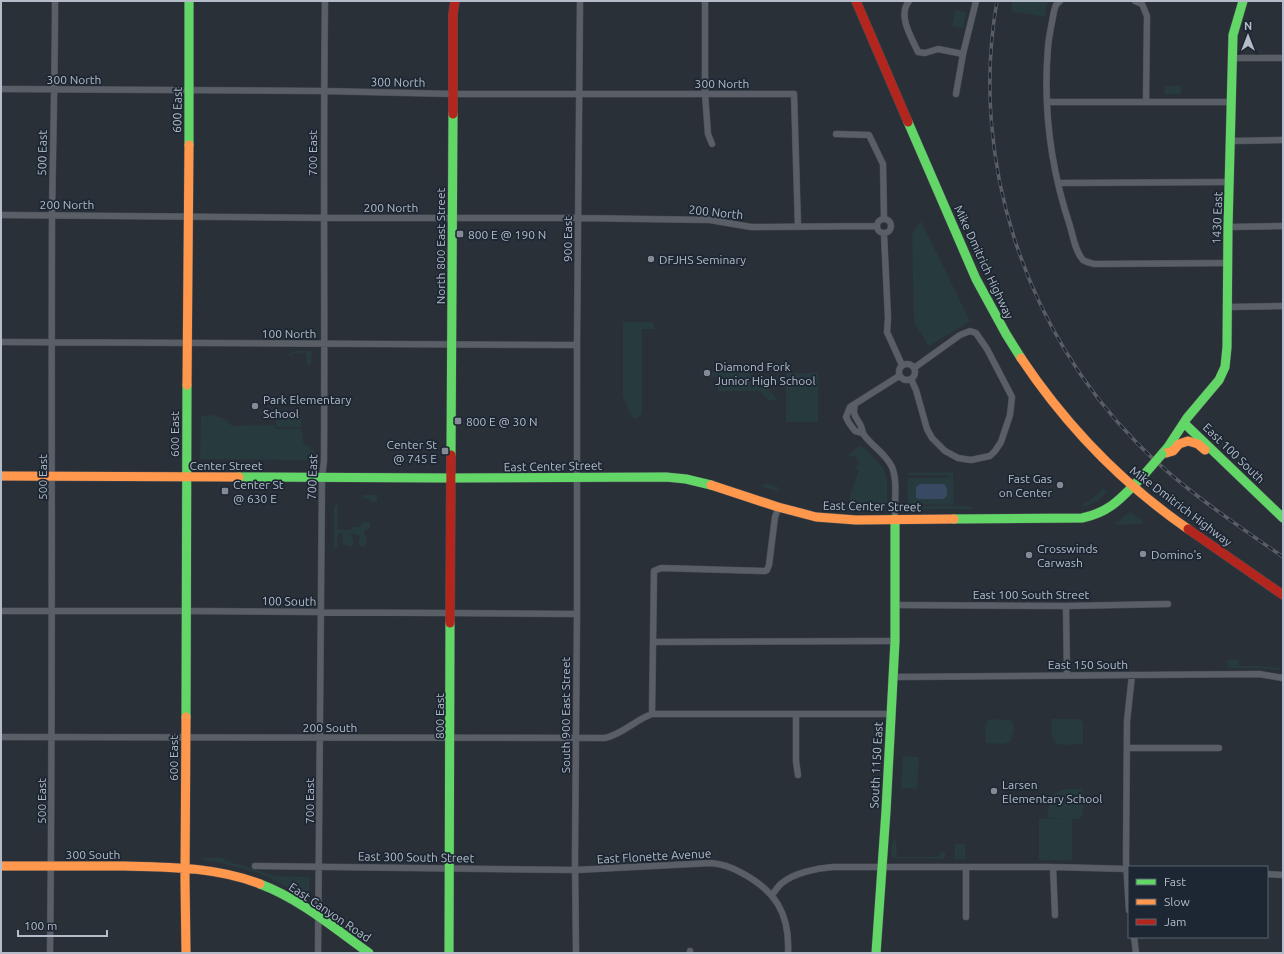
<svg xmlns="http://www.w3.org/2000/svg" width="1284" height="954" viewBox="0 0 1284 954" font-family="Ubuntu,sans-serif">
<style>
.green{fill:#273a3e}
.water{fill:#384963}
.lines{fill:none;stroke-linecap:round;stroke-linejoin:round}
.street-casing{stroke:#484c53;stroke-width:7}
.fast-casing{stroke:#484c53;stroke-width:10}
.slow-casing{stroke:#484c53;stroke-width:10}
.jam-casing{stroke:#484c53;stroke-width:10}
.street{stroke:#5a5e66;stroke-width:6}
.fast{stroke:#63d668;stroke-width:9}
.slow{stroke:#ff974d;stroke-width:9}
.jam{stroke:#b3261e;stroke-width:9}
.rail-casing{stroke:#595d64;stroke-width:3.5}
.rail{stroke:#1d2633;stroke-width:2;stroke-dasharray:6;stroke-linecap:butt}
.fast-bridge-casing{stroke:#484c53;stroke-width:10;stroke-linecap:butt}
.fast-bridge{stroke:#63d668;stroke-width:9}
.poi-dot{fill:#848b96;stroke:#1d2633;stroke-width:1.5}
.labels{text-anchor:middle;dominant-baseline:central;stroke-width:3.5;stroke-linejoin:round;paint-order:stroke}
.street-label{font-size:12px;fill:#b4bcc9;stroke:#1d2633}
.poi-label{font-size:12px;fill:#b4bcc9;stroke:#1d2633;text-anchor:start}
</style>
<rect width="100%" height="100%" fill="#2a3038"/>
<path class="green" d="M 1013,1 L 1049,1 L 1046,8 L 1045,17 L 1011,11 Z
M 955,10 L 966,12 L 963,28 L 952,26 Z
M 1165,86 L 1181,86 L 1181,94 L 1165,94 Z
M 921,221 L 970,321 L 962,326 L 962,327 L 960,327 L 929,346 L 914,322 L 912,234 Z
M 623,322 L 652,322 L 654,323 L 654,329 L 642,329 L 642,414 L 636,419 L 632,417 L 623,397 Z
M 295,351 L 310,351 L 312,352 L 311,364 L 310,365 L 307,365 L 306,353 L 301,352 L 301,353 L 293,353 L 293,355 L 288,355 Z
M 701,372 L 745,372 C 759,375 769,391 778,400 L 768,400 L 760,391 L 718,391 L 718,377 L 701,377 Z
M 786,373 L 818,373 L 818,422 L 786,422 Z
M 210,414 L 224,419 L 232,426 L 274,425 L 277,429 L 289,429 L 289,430 L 290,429 L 301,429 L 301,433 L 303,433 L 303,443 L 316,453 L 315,460 L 200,459 L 201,416 L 208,416 Z
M 278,415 L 301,415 L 301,427 L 278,427 L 276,425 L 276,417 Z
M 860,446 L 865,448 L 883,468 L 887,479 L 887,504 L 856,505 L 849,499 L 859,470 L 855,468 L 855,467 L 860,463 L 854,455 L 850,457 L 848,456 L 854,450 Z
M 953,472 L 954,505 L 908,504 L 907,481 L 909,478 L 949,478 L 948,475 L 908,475 L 907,473 Z
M 764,483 L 778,487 L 779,491 L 763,487 Z
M 1103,488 L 1106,492 C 1101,501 1089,506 1079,507 L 1097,495 Z
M 363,495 L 377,495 L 377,500 L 375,502 L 371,502 L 368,499 L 363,498 Z
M 338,505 C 337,513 337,522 338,530 L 351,530 L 352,527 L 360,527 L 360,525 L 363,522 L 370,522 L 370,529 L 365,530 L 364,532 L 367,541 L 365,546 L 362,547 L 359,545 L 358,543 L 360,536 L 352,534 L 351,536 L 353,540 L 353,545 L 350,547 L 345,545 C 341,541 344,536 341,532 C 336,536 337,542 338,547 L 334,548 L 334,507 Z
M 820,506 L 837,508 L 882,508 L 882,509 L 837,509 L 820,507 Z
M 908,506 L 967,506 L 974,509 L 910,509 L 905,508 Z
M 1130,512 L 1143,521 L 1140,524 L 1113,525 Z
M 1231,659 L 1239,660 L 1239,666 L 1258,666 L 1280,668 L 1280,670 L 1257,668 L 1228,668 L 1229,663 L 1227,661 Z
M 990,719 L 1011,720 L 1014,728 L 1011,741 L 1004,744 L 986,743 L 985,727 L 986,723 Z
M 1052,719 L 1079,719 L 1083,722 L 1083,744 L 1064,745 L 1057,744 C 1050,734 1050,730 1052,719 Z
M 903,756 L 919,757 L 917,789 L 901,788 Z
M 1066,789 L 1083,789 L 1083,815 L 1079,819 L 1072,819 L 1072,860 L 1039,860 L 1039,819 L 1065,819 L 1047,818 C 1049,803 1049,792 1066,789 Z
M 894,839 L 896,840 L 897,857 L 938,857 L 942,852 L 945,852 L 945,858 L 943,859 L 893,858 C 889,853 892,844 894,839 Z
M 957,844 L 964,844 L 965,845 L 965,859 L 955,859 L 955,845 Z
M 202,858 L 224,858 L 225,861 L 245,866 L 274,876 L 309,877 L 309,899 L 268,877 L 255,872 L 225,864 L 203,860 Z"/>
<path class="water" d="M 920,484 L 944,484 C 948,488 948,492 946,497 L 943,499 L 919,499 L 916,498 L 916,487 Z"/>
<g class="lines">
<defs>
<path id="street" d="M 705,1 L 705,94 L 708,134 L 712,144
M 909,1 C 897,16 912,38 918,52 L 925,53 L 938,49 L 963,54
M 1060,1 L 1056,5 L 1054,11 C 1052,23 1049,35 1048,47 C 1043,107 1051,169 1070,226 C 1073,236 1075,251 1083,260 C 1086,262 1091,263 1094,264 L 1228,263
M 1135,1 L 1142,4 L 1147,16 L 1146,102
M 1233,58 L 1283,58
M 1,89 L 324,91 L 453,94 L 794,94 L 798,227
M 956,94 L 963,54 L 976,1
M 1048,102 L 1232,102
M 836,134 L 869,135 L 883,164 L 884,218
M 1231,141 L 1283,140
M 1058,183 L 1230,182
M 1,215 L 334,218 L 578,218 L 710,220 L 751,227 L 876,226
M877 226a7 7 0 1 1 14 0a7 7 0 1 1-14 0Z
M 1228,227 L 1283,226
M 884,234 L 888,318 L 887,332 L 902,365
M 1228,307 L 1283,306
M 1,342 L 577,345
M899 372a8 8 0 1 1 16 0a8 8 0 1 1-16 0Z
M 911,379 L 916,390 L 927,429 L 932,438 L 945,451 L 958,458 L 971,460 L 990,456 L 995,451 L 1001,442 L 1010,415 L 1012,397 L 987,349 L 976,333 L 970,331 L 960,335 L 914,368
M 855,404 C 852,416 856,416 861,426 C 862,429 862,432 864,435 C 872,446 886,454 892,467 C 898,482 894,502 895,519
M 862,433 L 855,431 L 849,423 L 846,417 L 850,407 L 899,376
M 895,605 L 1066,606 L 1168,604
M 1066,606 L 1067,675
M 1,611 L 186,611 L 577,614
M 653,642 L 895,641
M 893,677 L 1259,674 L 1283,678
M 652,714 L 654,571 L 661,568 L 765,571 L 767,570 L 769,565 L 775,517 L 779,506
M 796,714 L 796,761 L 798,775
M 1,737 L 605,738 C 623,734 635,720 652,714 L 891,714
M 1127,748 L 1219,748
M 255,866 L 576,870 L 711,863 C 722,864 731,867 740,872 C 775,890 790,913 788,953
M 966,867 L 966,917
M 1053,867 L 1055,915
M 1267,874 L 1283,875
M 772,895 C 775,891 778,886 782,883 C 794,873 817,868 833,867 L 1053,867 L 1129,869
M 1129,910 L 1126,861 L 1127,721 L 1132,675
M 1134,937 L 1136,953
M 50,953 C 53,707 51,462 52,216 C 53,145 55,73 55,1
M 318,953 L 322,477 L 324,461 C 325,308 323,154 325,1
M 576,953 L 575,857 L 577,614 L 577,345 L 580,1
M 690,953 L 690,951"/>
<path id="fast" d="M 189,1 L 189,145
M 908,122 L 976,279 L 1006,334 L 1021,358
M 1184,423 L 1283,518
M 1162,454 L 1168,447 L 1187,418 L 1219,380 L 1225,367 L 1227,347 L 1228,227 L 1233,35 L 1243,1
M 451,455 L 453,114
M 239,477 L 451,478 L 666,477 L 686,479 L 711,485
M 954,519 L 1082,518 C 1111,512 1122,497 1142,477
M 186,717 L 187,385
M 260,884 C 300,899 334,928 369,953
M 449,953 L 450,623
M 876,953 L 886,811 L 895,641 L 895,519"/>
<path id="slow" d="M 1021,358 C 1067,427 1120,482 1188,529
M 187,385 L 189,145
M 1163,454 L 1173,451 L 1179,444 L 1188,441 L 1198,444 L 1205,450
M 1,476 L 239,477
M 711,485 L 778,507 L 816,517 L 856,520 L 954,519
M 186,717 L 185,880 L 186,953
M 1,866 C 42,866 83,866 124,866 C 170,867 216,867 260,884"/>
<path id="jam" d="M 856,1 L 908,122
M 453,114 L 453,14 L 455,1
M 1188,529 L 1283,595
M 450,623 L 451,455"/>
</defs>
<use href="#street" class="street-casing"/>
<use href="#fast" class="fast-casing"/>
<use href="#slow" class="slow-casing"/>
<use href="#jam" class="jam-casing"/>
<use href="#street" class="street"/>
<use href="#fast" class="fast"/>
<use href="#slow" class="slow"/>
<use href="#jam" class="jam"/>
<defs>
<path id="rail" d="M 997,1 C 969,160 1025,330 1138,444 C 1181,488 1233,522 1283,557"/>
</defs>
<use href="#rail" class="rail-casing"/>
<use href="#rail" class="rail"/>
<defs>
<path id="fast-bridge" d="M 1142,477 L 1162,454"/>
</defs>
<use href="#fast-bridge" class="fast-bridge-casing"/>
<use href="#fast-bridge" class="fast-bridge"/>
</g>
<g class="poi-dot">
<rect x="456" y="230" width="8" height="8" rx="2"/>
<circle cx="651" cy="259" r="4"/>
<circle cx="707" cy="373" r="4"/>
<circle cx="255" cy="406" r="4"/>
<rect x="454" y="417" width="8" height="8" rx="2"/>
<rect x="441" y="447" width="8" height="8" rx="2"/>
<circle cx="1060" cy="485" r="4"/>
<rect x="221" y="487" width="8" height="8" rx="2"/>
<circle cx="1143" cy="554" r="4"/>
<circle cx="1029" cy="555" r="4"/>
<circle cx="994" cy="791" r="4"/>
</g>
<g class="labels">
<g class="street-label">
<text x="74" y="79">300 North</text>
<text transform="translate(398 82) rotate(1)">300 North</text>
<text x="722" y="83">300 North</text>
<text transform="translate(177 110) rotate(-89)">600 East</text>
<text transform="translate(42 153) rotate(-89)">500 East</text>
<text transform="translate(312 153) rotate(-90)">700 East</text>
<text x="67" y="204">200 North</text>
<text x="391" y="207">200 North</text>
<text transform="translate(716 212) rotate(6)">200 North</text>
<text transform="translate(1217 218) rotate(-88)">1430 East</text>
<text transform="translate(567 239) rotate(-90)">900 East</text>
<text transform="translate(440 246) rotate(-90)">North 800 East Street</text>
<text transform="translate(984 262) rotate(65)">Mike Dmitrich Highway</text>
<text x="289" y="333">100 North</text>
<text transform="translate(174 434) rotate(-90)">600 East</text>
<text transform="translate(1234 453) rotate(44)">East 100 South</text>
<text x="226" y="465">Center Street</text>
<text transform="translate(553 466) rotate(-1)">East Center Street</text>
<text transform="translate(42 477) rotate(-90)">500 East</text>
<text transform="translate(312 477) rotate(-88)">700 East</text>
<text transform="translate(872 506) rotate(1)">East Center Street</text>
<text transform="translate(1181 506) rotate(37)">Mike Dmitrich Highway</text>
<text x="1031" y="594">East 100 South Street</text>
<text transform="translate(289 601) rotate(1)">100 South</text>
<text x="1088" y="664">East 150 South</text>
<text transform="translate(565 715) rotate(-90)">South 900 East Street</text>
<text transform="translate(439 716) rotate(-90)">800 East</text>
<text x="330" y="727">200 South</text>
<text transform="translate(173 758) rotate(-90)">600 East</text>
<text transform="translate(876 765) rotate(-87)">South 1150 East</text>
<text transform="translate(41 801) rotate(-90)">500 East</text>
<text transform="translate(309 801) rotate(-90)">700 East</text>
<text x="93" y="854">300 South</text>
<text transform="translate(654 856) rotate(-3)">East Flonette Avenue</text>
<text transform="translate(416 857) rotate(1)">East 300 South Street</text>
<text transform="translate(330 912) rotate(34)">East Canyon Road</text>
</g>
<g class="poi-label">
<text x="468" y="234">800 E @ 190 N</text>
<text x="659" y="259">DFJHS Seminary</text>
<text x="715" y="366">Diamond Fork<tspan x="715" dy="14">Junior High School</tspan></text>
<text x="263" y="399">Park Elementary<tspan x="263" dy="14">School</tspan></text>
<text x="466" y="421">800 E @ 30 N</text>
<text x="437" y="444" text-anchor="end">Center St<tspan x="437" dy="14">@ 745 E</tspan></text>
<text x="1052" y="478" text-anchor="end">Fast Gas<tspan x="1052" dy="14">on Center</tspan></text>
<text x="233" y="484">Center St<tspan x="233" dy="14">@ 630 E</tspan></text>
<text x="1037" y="548">Crosswinds<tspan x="1037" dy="14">Carwash</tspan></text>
<text x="1151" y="554">Domino's</text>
<text x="1002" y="784">Larsen<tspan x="1002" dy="14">Elementary School</tspan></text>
</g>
</g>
<rect width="1284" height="954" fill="none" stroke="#b4bcc9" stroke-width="4"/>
<rect x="1128" y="866" width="140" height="72" fill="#1d2633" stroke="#59626f"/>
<rect x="1136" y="879" width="20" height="6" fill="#63d668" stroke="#59626f"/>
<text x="1164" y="886" font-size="12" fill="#b4bcc9">Fast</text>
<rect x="1136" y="899" width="20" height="6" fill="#ff974d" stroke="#59626f"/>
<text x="1164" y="906" font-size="12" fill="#b4bcc9">Slow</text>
<rect x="1136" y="919" width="20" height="6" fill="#b3261e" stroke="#59626f"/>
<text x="1164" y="926" font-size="12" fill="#b4bcc9">Jam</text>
<g transform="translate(1248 36)" stroke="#1d2633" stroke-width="3" paint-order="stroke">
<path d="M0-3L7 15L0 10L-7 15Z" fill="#b4bcc9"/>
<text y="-6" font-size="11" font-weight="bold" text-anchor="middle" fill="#b4bcc9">N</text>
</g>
<path d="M18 930v6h89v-6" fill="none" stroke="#b4bcc9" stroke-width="2"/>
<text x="24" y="930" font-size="12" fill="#b4bcc9" stroke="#1d2633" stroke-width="3" paint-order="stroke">100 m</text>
</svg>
